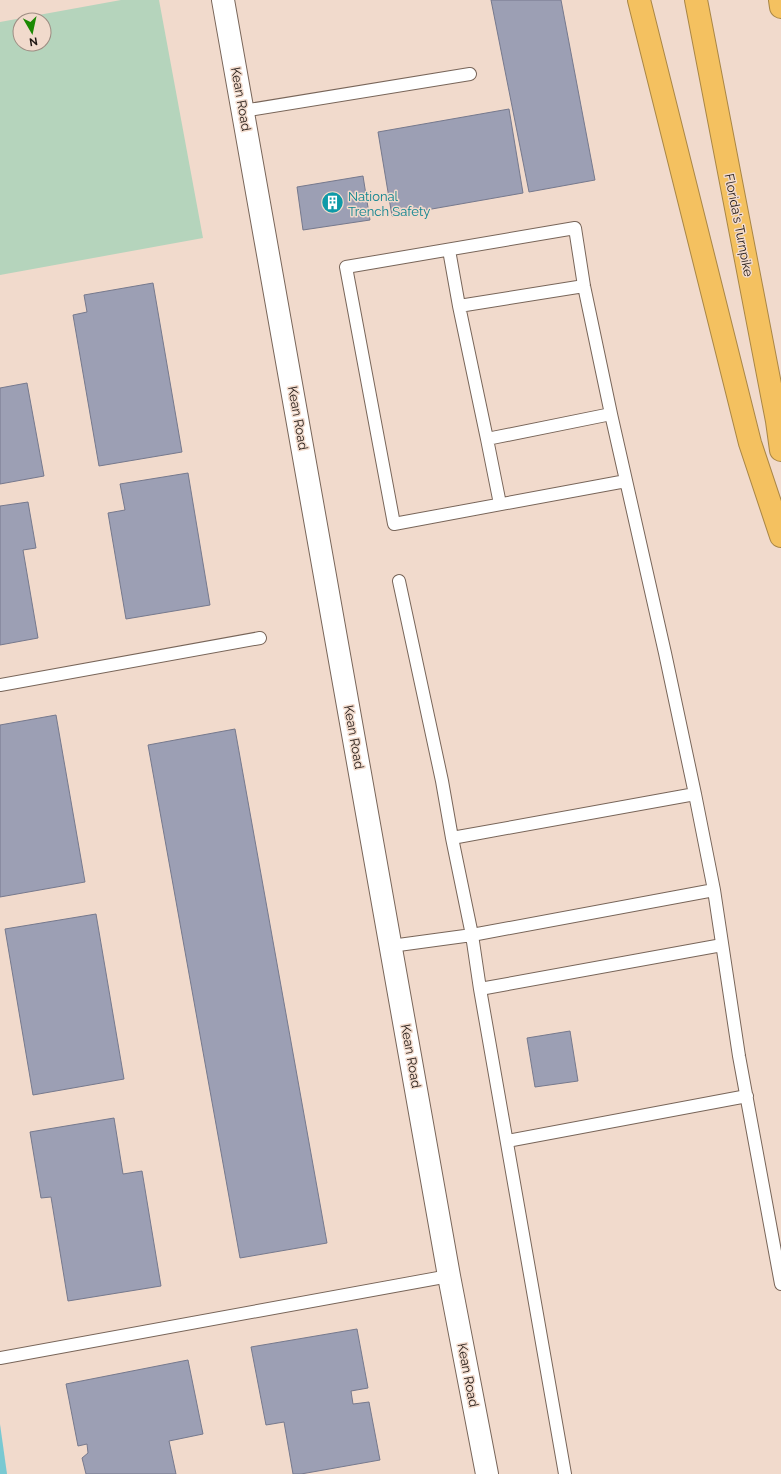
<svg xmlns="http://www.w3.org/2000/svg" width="781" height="1474" viewBox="0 0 781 1474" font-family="Raleway,sans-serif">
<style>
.green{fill:#b5d4bc;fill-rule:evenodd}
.water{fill:#79c9d2}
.building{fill:#9c9fb4;stroke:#76798d}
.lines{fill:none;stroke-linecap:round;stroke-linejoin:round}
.lane-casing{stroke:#786559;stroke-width:14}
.street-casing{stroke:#786559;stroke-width:24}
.highway-casing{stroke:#a98645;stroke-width:24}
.lane{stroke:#fff;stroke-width:12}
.street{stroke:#fff;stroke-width:22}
.highway{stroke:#f4c160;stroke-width:22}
.labels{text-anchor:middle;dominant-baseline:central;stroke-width:3;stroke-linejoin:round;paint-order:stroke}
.street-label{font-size:13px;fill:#1f1713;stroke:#f1dacc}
.culture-label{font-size:13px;fill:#0d838f;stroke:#f1dacc;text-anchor:start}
</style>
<rect width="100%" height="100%" fill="#f1dacc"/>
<path class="green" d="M 121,0 L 159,0 L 203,238 L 0,275 L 0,22 ZM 20,20 L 44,20 L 44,44 L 20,44 Z"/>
<path class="water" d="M 0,1424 L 7,1474 L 0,1474 Z"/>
<path class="building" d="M 491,0 L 561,0 L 595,180 L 529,192 Z
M 509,109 L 523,193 L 392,216 L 378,132 Z
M 363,176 L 370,220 L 303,230 L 297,187 Z
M 153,283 L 182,452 L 99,466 L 73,315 L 87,312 L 84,295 Z
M 27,383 L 44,476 L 0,484 L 0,388 Z
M 188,473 L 210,605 L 126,619 L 108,513 L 125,510 L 120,484 Z
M 28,502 L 36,548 L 23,550 L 38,638 L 0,645 L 0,506 Z
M 56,715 L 85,882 L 0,897 L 0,725 Z
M 235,729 L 327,1243 L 240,1258 L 148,745 Z
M 96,914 L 124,1079 L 33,1095 L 5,929 Z
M 570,1031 L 578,1081 L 535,1087 L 527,1038 Z
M 114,1118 L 123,1174 L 142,1171 L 161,1286 L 68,1301 L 51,1197 L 41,1198 L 30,1132 Z
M 357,1329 L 368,1388 L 351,1391 L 353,1404 L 369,1402 L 380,1460 L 301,1474 L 293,1474 L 284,1422 L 266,1425 L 251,1347 Z
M 188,1360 L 203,1434 L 169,1441 L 176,1474 L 86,1474 L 82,1458 L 88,1453 L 87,1444 L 78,1446 L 66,1384 Z"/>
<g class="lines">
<defs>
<path id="lane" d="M 243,111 L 470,74
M 449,250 L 459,306
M 584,286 L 459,306 L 487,439 L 611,414 L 665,653 L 695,794
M 611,414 L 584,286 L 575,228 L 346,267 L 394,524 L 626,481
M 487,439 L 500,504
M 399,581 L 442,781 L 452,838
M 0,685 L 260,638
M 714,890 L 739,1056 L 781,1284
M 391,946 L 472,935 L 714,890 L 695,794 L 452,838 L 472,935 L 480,989 L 722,945
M 480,989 L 565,1474
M 507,1141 L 747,1096
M 0,1358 L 449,1276"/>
<path id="street" d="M 223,0 L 449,1276 L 487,1474"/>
<path id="highway" d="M 639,0 L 750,443 L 781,536
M 696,0 L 777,421 L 781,450
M 780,0 L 781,7"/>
</defs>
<use href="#lane" class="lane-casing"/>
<use href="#street" class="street-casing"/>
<use href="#highway" class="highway-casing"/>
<use href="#lane" class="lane"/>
<use href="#street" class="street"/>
<use href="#highway" class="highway"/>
</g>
<defs>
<symbol id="building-disc" viewBox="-11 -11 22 22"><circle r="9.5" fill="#0f9aa8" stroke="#f1dacc"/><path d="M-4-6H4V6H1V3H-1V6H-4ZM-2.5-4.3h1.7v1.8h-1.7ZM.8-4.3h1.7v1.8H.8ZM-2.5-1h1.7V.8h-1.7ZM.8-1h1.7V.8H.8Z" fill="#fff"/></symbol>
</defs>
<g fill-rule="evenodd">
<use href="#building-disc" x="320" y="190" width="25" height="25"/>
</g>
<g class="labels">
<g class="street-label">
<text transform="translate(241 99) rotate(80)">Kean Road</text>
<text transform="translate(739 225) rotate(79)">Florida's Turnpike</text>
<text transform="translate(298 418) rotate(80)">Kean Road</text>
<text transform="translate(354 737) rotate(80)">Kean Road</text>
<text transform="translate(411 1056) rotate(80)">Kean Road</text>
<text transform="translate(468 1375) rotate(79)">Kean Road</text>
</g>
<g class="culture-label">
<text x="348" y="196">National<tspan x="348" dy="15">Trench Safety</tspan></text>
</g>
</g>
<g transform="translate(32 32) rotate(171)"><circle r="19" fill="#f1dacc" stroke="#9d8c82"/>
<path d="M0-3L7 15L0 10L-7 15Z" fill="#1c8903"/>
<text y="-6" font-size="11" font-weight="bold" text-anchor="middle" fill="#1f1713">N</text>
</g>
</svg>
